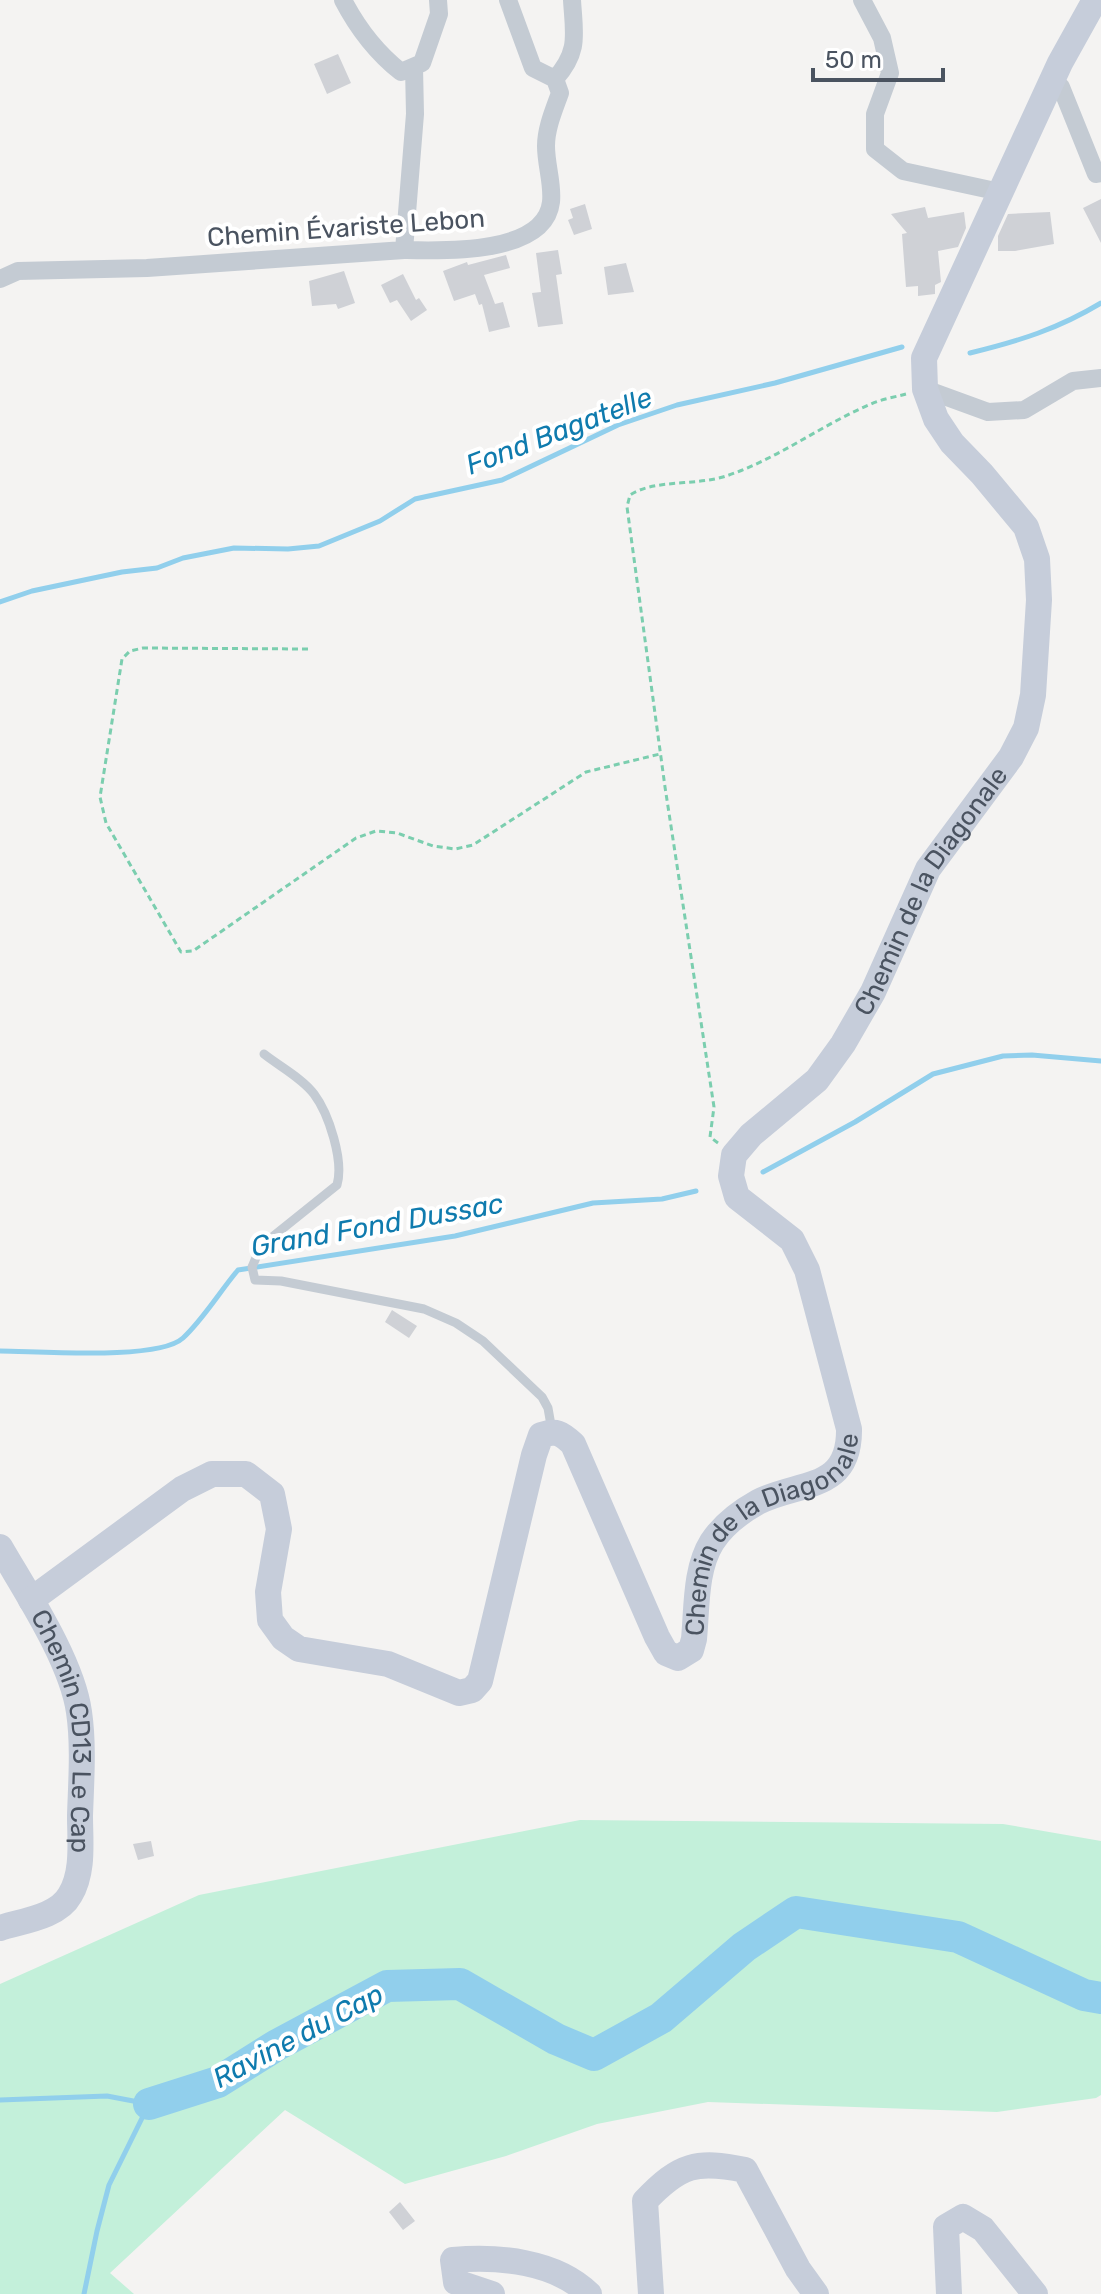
<svg xmlns="http://www.w3.org/2000/svg" width="1101" height="2294" viewBox="0 0 1101 2294" font-family="Rubik,sans-serif">
<style>
.green{fill:#c3f0da}
.lines{fill:none;stroke-linecap:round;stroke-linejoin:round}
.stream{stroke:#91cfec;stroke-width:5}
.river{stroke:#91cfec;stroke-width:32}
.building{fill:#cfd1d6}
.path{stroke:#7bceaf;stroke-width:3;stroke-dasharray:6 4;stroke-linecap:butt}
.lane{stroke:#c4cbd3;stroke-width:9}
.street{stroke:#c4cbd3;stroke-width:18}
.secondary{stroke:#c6cdda;stroke-width:26}
.labels{text-anchor:middle;dominant-baseline:central;stroke-width:8;stroke-linejoin:round;paint-order:stroke}
.street-label{font-size:26px;fill:#4a5360;stroke:#fff}
.water-label{font-size:28px;font-style:italic;fill:#0f7bae;stroke:#fff}
</style>
<rect width="100%" height="100%" fill="#f4f3f2"/>
<path class="green" d="M 580,1820 L 1003,1824 L 1101,1841 L 1101,2095 L 1096,2098 L 997,2112 L 708,2102 L 597,2124 L 506,2156 L 405,2184 L 285,2110 L 110,2273 L 134,2294 L 0,2294 L 0,1984 L 199,1895 Z"/>
<g class="lines">
<path class="stream" d="M 970,353 C 1019,341 1058,329 1101,303
M 0,602 L 32,591 L 122,572 L 157,568 L 183,558 L 234,548 L 288,549 L 319,546 L 380,521 L 415,499 L 502,480 L 618,425 L 677,405 L 775,383 L 902,347
M 763,1172 L 855,1122 L 933,1074 L 1003,1056 L 1032,1055 L 1101,1061
M 0,1351 C 36,1351 158,1361 183,1338 C 202,1321 221,1290 238,1270 L 455,1236 L 593,1203 L 662,1199 L 696,1191
M 0,2100 L 107,2096 L 149,2104 L 109,2185 L 97,2231 L 84,2294"/>
<path class="river" d="M 149,2104 L 218,2082 L 277,2045 L 387,1986 L 460,1984 L 556,2039 L 594,2055 L 661,2018 L 744,1947 L 796,1912 L 958,1937 L 1084,1995 L 1101,1998"/>
</g>
<path class="building" d="M 338,54 L 351,83 L 327,94 L 314,64 Z
M 1101,199 L 1101,243 L 1083,208 Z
M 585,204 L 592,229 L 574,235 L 568,220 L 573,218 L 570,209 Z
M 925,207 L 928,218 L 964,212 L 966,228 L 958,247 L 938,251 L 941,282 L 935,285 L 935,294 L 918,296 L 918,286 L 906,287 L 902,234 L 907,233 L 891,214 Z
M 1050,212 L 1054,244 L 1015,251 L 998,251 L 998,236 L 1008,214 Z
M 558,250 L 562,274 L 556,275 L 563,324 L 538,327 L 532,293 L 541,292 L 536,253 Z
M 506,255 L 510,268 L 484,275 L 495,304 L 503,302 L 510,327 L 489,332 L 482,304 L 479,305 L 475,294 L 454,301 L 443,271 L 467,262 L 468,265 Z
M 626,263 L 634,292 L 608,295 L 604,267 Z
M 344,271 L 355,303 L 338,309 L 336,304 L 312,306 L 309,281 Z
M 403,274 L 416,300 L 419,298 L 427,310 L 411,321 L 397,300 L 390,303 L 381,285 Z
M 392,1310 L 417,1326 L 409,1338 L 385,1322 Z
M 151,1841 L 154,1856 L 138,1860 L 133,1844 Z
M 400,2202 L 415,2221 L 403,2230 L 389,2212 Z"/>
<g class="lines">
<path class="path" d="M 308,649 L 143,648 L 130,651 L 122,659 L 100,797 L 106,823 L 181,952 L 193,951 L 356,838 L 376,831 L 397,833 L 433,846 L 455,849 L 473,845 L 586,772 L 660,754
M 718,1143 L 710,1137 L 714,1107 L 665,787 L 627,507 L 630,495 C 654,479 697,486 726,476 C 778,459 821,425 871,404 C 882,399 895,397 906,394"/>
<path class="lane" d="M 264,1054 C 279,1066 302,1078 314,1094 C 329,1114 344,1161 337,1185 L 261,1246 L 252,1267 L 255,1280 L 281,1281 L 424,1309 L 456,1323 L 483,1341 L 542,1397 L 548,1408 L 552,1431"/>
<path class="street" d="M 343,0 C 357,27 377,53 401,72 L 422,63 L 439,14 L 438,0
M 508,0 L 533,68 L 555,79 C 580,51 574,34 572,0
M 862,0 L 882,38 L 890,73 L 875,114 L 875,149 L 903,171 L 1000,192
M 1053,80 L 1061,87 L 1096,174 L 1101,173
M 404,250 L 415,114 L 414,67
M 0,279 L 18,271 L 147,268 L 404,250 C 442,251 545,255 551,202 C 553,184 546,165 546,146 C 546,128 554,110 560,93 L 555,79
M 925,389 L 988,412 L 1024,410 L 1073,381 L 1101,378"/>
<g class="secondary">
<path id="s1" d="M 0,1547 C 26,1592 72,1661 79,1712 C 84,1746 81,1783 80,1816 C 80,1841 84,1872 70,1895 C 58,1917 22,1921 0,1928"/>
<path id="s2" d="M 31,1600 L 182,1489 L 212,1474 L 246,1474 L 272,1494 L 279,1529 L 268,1592 L 270,1620 L 283,1638 L 299,1649 L 388,1664 L 459,1693 L 472,1690 L 480,1681 L 534,1455 L 541,1435 C 556,1430 561,1433 573,1444 L 657,1637 L 666,1653 L 678,1658 L 691,1650 L 694,1639 C 697,1608 695,1569 712,1542 C 723,1525 740,1512 758,1502 C 799,1481 850,1492 849,1429 L 807,1270 L 792,1240 L 737,1197 L 731,1176 L 734,1155 L 751,1135 L 817,1080 L 843,1044 L 873,992 L 928,869 L 1011,757 L 1026,728 L 1033,695 L 1039,600 L 1037,559 L 1026,527 L 982,474 L 952,443 L 936,419 L 925,389 L 924,358 L 1060,63 L 1095,0"/>
<path d="M 492,2294 L 456,2282 L 453,2260 C 498,2256 555,2261 589,2294"/>
<path d="M 651,2294 L 645,2201 C 680,2164 697,2160 745,2170 L 798,2269 L 816,2294"/>
<path d="M 949,2294 L 946,2227 L 963,2217 L 983,2229 L 1035,2294"/>
</g>
</g>
<g class="labels">
<g class="street-label">
<text transform="translate(346 228) rotate(-4)">Chemin Évariste Lebon</text>
<text stroke="none"><textPath href="#s2" startOffset="2142">Chemin de la Diagonale</textPath></text>
<text stroke="none"><textPath href="#s2" startOffset="1352">Chemin de la Diagonale</textPath></text>
<text stroke="none"><textPath href="#s1" startOffset="200">Chemin CD13 Le Cap</textPath></text>
</g>
<g class="water-label">
<text transform="translate(559 431) rotate(-21)">Fond Bagatelle</text>
<text transform="translate(377 1225) rotate(-10)">Grand Fond Dussac</text>
<text transform="translate(298 2036) rotate(-28)">Ravine du Cap</text>
</g>
</g>
<path d="M813 68v12h130v-12" fill="none" stroke="#4a5360" stroke-width="4"/>
<text x="825" y="68" font-size="24" fill="#4a5360" stroke="#ffffff" stroke-width="6" paint-order="stroke">50 m</text>
</svg>
